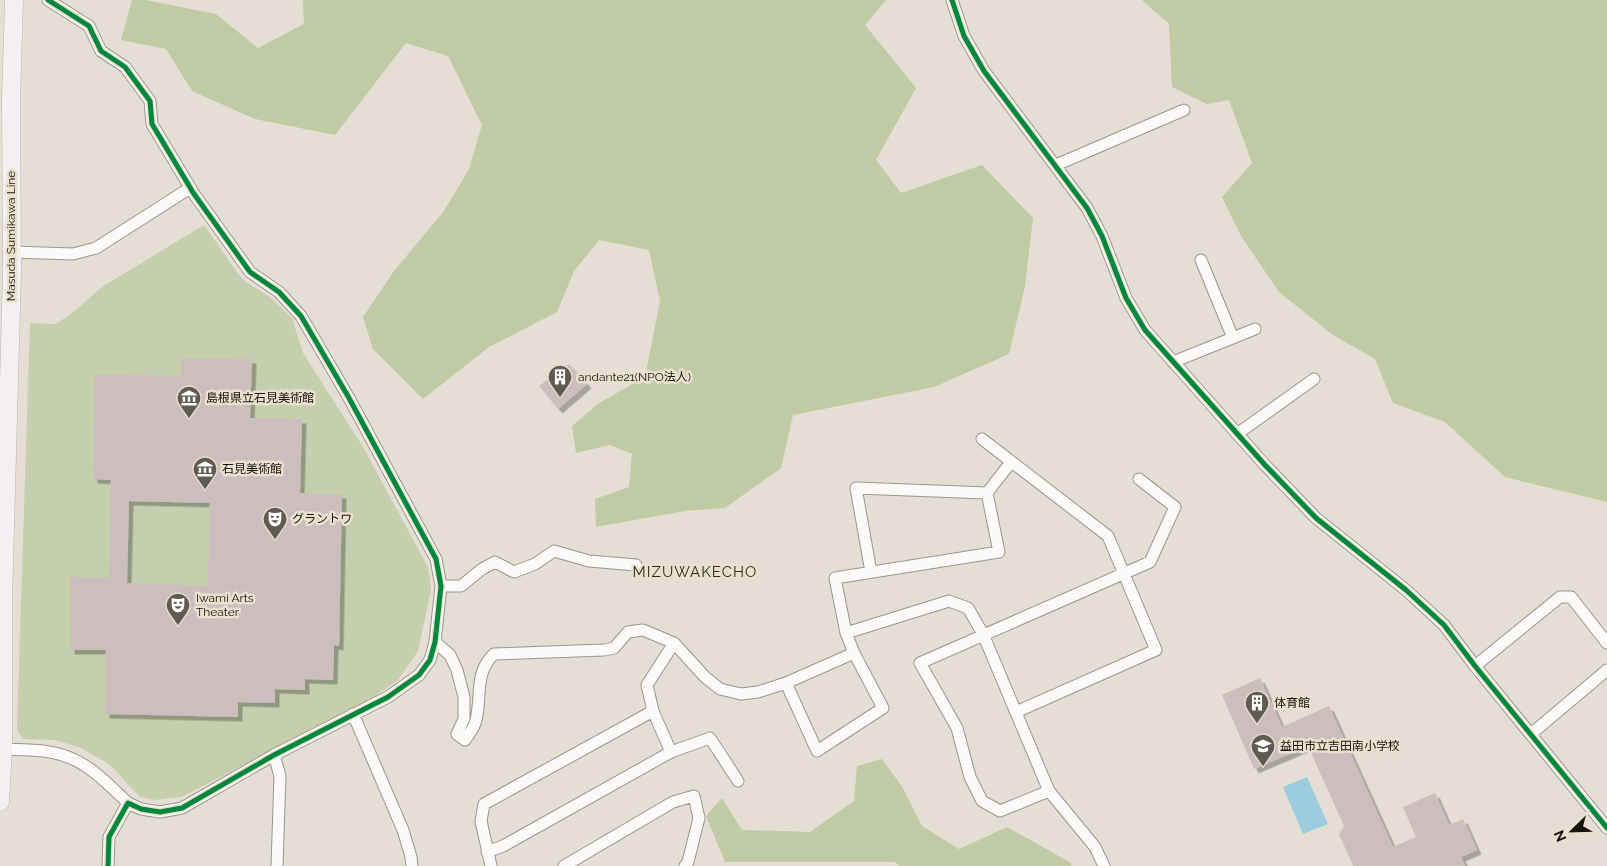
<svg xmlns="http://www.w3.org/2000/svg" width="1607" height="866" viewBox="0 0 1607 866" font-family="Raleway,'Noto Sans JP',sans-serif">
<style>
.green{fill:#c6cfad}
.forest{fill:#c0caa5}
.water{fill:#9ccdde}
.building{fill:#ccbebf;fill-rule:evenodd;filter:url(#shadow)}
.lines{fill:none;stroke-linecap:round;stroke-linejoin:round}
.street-casing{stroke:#9a958e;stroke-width:13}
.primary-casing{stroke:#bbb1b2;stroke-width:19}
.street{stroke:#fbfaf9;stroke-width:11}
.primary{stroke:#f4f0f2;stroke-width:18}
.cycleway-casing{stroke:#eae0ce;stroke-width:8}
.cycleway{stroke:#00873e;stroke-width:5}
.labels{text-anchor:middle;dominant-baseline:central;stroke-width:5;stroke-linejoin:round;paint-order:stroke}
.street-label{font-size:12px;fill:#17140e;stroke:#eae0ce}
.poi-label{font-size:12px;fill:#17140e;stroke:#eae0ce;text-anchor:start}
.quarter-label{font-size:15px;letter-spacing:1px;fill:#322a1c;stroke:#eae0ce}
</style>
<defs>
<filter id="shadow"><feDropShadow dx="4.5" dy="4.5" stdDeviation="0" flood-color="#0004"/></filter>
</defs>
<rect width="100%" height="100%" fill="#e4ded4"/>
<path class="green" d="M 204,225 L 242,279 L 271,298 L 292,318 L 303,353 L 363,447 L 428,567 L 431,590 L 418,651 L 398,680 L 374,697 L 182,797 L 155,800 L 140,797 L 109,764 L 79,747 L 55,740 L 23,739 L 17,730 L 30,323 L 56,324 L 76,310 L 102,287 Z"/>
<path class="forest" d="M 132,0 L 146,0 L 216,14 L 258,48 L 304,24 L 303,0 L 886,0 L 865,25 L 916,88 L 876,160 L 901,193 L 982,165 L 1033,218 L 1025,286 L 1009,354 L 934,387 L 793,415 L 781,468 L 725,508 L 685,511 L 596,527 L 595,499 L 629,487 L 632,454 L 610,445 L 576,453 L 572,426 L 599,403 L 645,377 L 660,301 L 649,250 L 599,240 L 574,271 L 557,312 L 489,347 L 423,399 L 373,349 L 363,317 L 394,271 L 444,211 L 469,169 L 482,125 L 448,56 L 406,43 L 335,135 L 255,119 L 192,91 L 166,49 L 121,40 Z
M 1142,0 L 1607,0 L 1607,502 L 1505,477 L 1445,422 L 1393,403 L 1375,359 L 1333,335 L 1279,292 L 1241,236 L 1222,197 L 1252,163 L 1229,100 L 1207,104 L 1172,87 L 1169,24 Z
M 882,759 L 903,788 L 922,826 L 959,849 L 1007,827 L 1071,863 L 1071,866 L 899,866 L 895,862 L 725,862 L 706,816 L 722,798 L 742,830 L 810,832 L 854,801 L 857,766 Z"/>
<path class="water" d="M 1307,777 L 1328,824 L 1303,834 L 1283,787 Z"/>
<path class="building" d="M 181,358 L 252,359 L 250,418 L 302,419 L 300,493 L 342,494 L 339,646 L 334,645 L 333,680 L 305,679 L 305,690 L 275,689 L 275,703 L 238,702 L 238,717 L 105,714 L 106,650 L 70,650 L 71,577 L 109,578 L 111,480 L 93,479 L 95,374 L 181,376 ZM 129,501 L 210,503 L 208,586 L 127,583 Z
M 569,364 L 587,384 L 558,409 L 539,386 Z
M 1260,678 L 1282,727 L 1329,706 L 1393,847 L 1416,837 L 1403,807 L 1435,793 L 1449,825 L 1463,819 L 1477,850 L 1461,857 L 1465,866 L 1353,866 L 1339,834 L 1344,826 L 1308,746 L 1254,769 L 1222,695 Z"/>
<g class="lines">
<defs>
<path id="street" d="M 48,0 L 89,26 L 101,51 L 125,67 L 150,101 L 152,124 L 194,194 L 250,272 L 279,292 L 301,316 L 349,398 L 436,559 L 441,586 L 435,642 L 430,660 L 419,675 L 388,697 L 274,755 L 182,808 L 160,812 L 141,809 L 128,803 L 109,837 L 108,866
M 952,0 L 964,36 L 984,71 L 1087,208 L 1102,236 L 1126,298 L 1145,330 L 1265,465 L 1316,518 L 1406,590 L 1444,625 L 1475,666 L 1607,828
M 1056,165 L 1184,110
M 12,252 L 73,254 L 96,248 L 190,188
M 1201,260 L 1233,338
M 1173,362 L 1255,329
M 1237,434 L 1314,379
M 982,439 L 1108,536 L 1156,650 L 1016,712
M 871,572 L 856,488 L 987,493 L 1011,462
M 441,586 L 461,586 L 482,569 L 495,562 L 514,572 L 535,564 L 554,551 L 589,561 L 636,565
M 846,633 L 949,601 L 968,608 L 983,634 L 1049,791 L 1095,847 L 1104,866
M 435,642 L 450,655 L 457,670 L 464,697 L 464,719 L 457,734 L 465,740 C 469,734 475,727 476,720 C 482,695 474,673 494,654 L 604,650 L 614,648 L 628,632 L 643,630 L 674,643 L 705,677 L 720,689 L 741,694 L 758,692 L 786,683 L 854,653
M 1475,666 L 1560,597 L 1571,597 L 1607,643
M 786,683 L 817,751 L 883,708 L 854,653 L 846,633 L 835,578 L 999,552 L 987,493
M 353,714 L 403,830 L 411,857 L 412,866
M 1531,734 L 1607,670
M 3,749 C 23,750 46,749 65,756 C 90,764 110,786 128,803
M 671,752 L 653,711 L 647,685 L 674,643
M 274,755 L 280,776 L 277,866
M 1049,791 L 1000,811 L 982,801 L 970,777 L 957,728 L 920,663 L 1150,562 L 1175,507 L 1139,479
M 487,852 L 503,846 L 671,752 L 710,738 L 738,781
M 491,866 L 481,821 L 484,804 L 653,711
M 564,866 L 673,802 L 694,796 L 699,818 L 688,862 L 685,866"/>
<path id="primary" d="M 0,802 L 3,749 L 3,600 L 12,271 L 11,100 L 14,0"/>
</defs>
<use href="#street" class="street-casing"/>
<use href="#primary" class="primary-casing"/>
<use href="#street" class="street"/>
<use href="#primary" class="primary"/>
<defs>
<path id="cycleway" d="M 48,0 L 89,26 L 101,51 L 125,67 L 150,101 L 152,124 L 194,194 L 250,272 L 279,292 L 301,316 L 349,398 L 436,559 L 441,586 L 435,642 L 430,660 L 419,675 L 388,697 L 274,755 L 182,808 L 160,812 L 141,809 L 128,803 L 109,837 L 108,866
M 952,0 L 964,36 L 984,71 L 1087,208 L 1102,236 L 1126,298 L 1145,330 L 1265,465 L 1316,518 L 1406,590 L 1444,625 L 1475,666 L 1607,828"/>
</defs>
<use href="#cycleway" class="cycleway-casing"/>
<use href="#cycleway" class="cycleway"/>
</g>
<defs>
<symbol id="building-pin" viewBox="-11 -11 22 30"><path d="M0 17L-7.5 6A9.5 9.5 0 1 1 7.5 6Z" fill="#5f5b53" stroke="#eae0ce"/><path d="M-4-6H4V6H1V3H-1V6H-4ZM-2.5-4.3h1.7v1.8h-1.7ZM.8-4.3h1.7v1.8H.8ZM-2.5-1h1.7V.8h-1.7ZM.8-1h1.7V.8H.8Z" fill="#fff"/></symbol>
<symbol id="museum-pin" viewBox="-11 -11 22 30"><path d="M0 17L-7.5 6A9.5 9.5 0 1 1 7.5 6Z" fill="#5f5b53" stroke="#eae0ce"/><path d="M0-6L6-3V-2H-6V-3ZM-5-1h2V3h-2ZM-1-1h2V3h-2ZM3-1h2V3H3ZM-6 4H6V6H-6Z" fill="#fff"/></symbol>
<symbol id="theatre-pin" viewBox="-11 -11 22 30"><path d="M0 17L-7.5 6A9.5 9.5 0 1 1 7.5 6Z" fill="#5f5b53" stroke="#eae0ce"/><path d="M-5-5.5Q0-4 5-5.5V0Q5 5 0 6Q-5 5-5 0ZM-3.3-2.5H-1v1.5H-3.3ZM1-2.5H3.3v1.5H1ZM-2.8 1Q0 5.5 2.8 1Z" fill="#fff"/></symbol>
<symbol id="school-pin" viewBox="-11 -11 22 30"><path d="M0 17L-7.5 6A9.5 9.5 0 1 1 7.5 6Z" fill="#5f5b53" stroke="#eae0ce"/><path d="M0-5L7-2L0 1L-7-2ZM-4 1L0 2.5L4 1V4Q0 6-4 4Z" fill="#fff"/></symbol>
</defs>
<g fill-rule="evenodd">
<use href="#building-pin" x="546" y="363" width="28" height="38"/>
<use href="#museum-pin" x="175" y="384" width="28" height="38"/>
<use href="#museum-pin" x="191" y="455" width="28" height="38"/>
<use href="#theatre-pin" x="261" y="505" width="28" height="38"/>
<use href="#theatre-pin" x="164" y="591" width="28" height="38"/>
<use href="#building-pin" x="1243" y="689" width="28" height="38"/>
<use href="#school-pin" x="1249" y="732" width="28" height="38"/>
</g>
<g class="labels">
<g class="street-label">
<text transform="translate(11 236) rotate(-90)">Masuda Sumikawa Line</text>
</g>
<g class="poi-label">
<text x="578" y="377">andante21(NPO法人)</text>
<text x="206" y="398">島根県立石見美術館</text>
<text x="222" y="469">石見美術館</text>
<text x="292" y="519">グラントワ</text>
<text x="196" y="598">Iwami Arts<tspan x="196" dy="14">Theater</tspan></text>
<text x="1274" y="703">体育館</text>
<text x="1280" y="746">益田市立吉田南小学校</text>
</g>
<g class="quarter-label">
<text x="695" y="572">MIZUWAKECHO</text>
</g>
</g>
<g transform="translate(1572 831) rotate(247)" stroke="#eae0ce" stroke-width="4" paint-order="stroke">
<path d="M0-4L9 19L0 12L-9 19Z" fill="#17140e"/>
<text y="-8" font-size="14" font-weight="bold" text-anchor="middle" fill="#17140e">N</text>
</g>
</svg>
